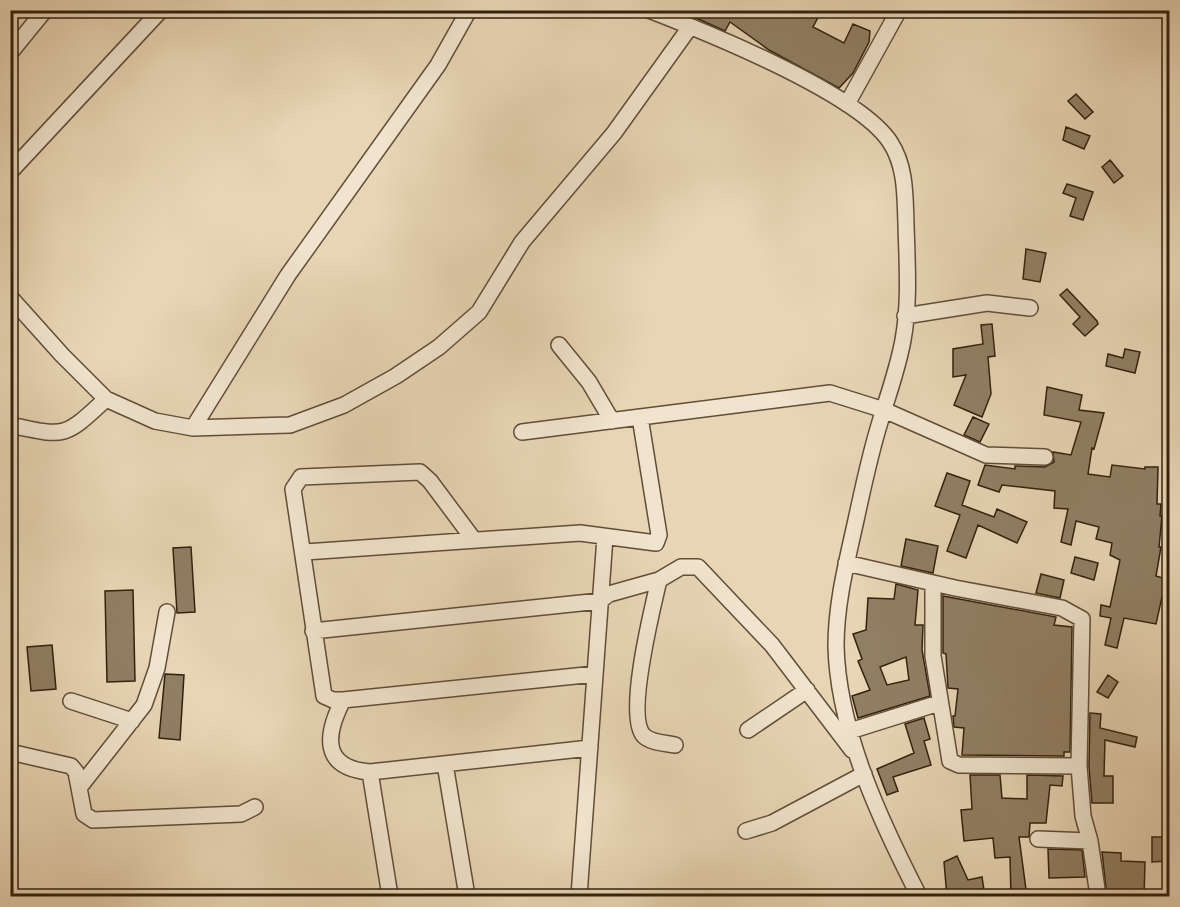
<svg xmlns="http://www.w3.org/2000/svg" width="1180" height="907" viewBox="0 0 1180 907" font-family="'Libre Bodoni',serif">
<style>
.building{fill:#917f64;stroke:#32210e;stroke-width:1.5;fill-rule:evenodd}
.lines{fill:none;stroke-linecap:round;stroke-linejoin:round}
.minor-casing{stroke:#604e38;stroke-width:18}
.minor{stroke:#f0e4ce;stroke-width:15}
</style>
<rect width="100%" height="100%" fill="#e8d5b4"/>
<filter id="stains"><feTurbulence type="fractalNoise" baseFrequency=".00333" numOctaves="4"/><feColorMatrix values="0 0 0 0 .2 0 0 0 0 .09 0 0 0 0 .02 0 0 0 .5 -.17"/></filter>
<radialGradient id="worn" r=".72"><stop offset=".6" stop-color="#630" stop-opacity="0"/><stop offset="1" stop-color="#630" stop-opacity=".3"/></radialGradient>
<path class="building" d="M 697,10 L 822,10 L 813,27 L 844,43 L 853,24 L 870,31 L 869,42 L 853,73 L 839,88 L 769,50 L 730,22 L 725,31 L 694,17 Z
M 1076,94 L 1093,112 L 1085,119 L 1068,101 Z
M 1066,127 L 1090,136 L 1084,149 L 1063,140 Z
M 1110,160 L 1123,176 L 1114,183 L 1102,167 Z
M 1067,184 L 1093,192 L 1083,220 L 1070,216 L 1076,198 L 1063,193 Z
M 1026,249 L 1046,253 L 1040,282 L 1023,279 Z
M 1067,289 L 1097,321 L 1098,324 L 1085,336 L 1073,324 L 1080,317 L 1060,295 Z
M 992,324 L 995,356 L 988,357 L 991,394 L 982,417 L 954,405 L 966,375 L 953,377 L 953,349 L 983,344 L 981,325 Z
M 1125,349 L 1140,352 L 1135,373 L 1106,366 L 1108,354 L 1123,358 Z
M 1047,387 L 1082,395 L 1079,410 L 1104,413 L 1094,449 L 1092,448 L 1088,474 L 1110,477 L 1112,465 L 1145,469 L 1145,467 L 1158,467 L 1157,504 L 1161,504 L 1160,516 L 1162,516 L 1159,547 L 1161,547 L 1156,576 L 1166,579 L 1156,624 L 1124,618 L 1117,648 L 1105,645 L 1111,618 L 1100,616 L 1101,605 L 1110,607 L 1120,560 L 1110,555 L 1112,543 L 1096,539 L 1099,527 L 1076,521 L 1071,545 L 1061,542 L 1068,509 L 1054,508 L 1055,491 L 1002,485 L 999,492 L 978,485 L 985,465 L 1015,469 L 1015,466 L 1045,467 L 1054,462 L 1053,452 L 1071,455 L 1081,422 L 1044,415 Z
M 973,417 L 989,424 L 980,442 L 964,435 Z
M 947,473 L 970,481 L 962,505 L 994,517 L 997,509 L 1027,522 L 1017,543 L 978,525 L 966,558 L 947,551 L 960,515 L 935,506 Z
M 906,539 L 938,546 L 933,573 L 901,566 Z
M 191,547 L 195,612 L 177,613 L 173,548 Z
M 1075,557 L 1098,563 L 1094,580 L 1071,573 Z
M 1041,574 L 1064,580 L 1060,598 L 1036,593 Z
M 896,584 L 918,590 L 915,625 L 923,625 L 922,650 L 930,696 L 858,718 L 852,696 L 870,690 L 858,661 L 862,659 L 853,634 L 866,630 L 868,598 L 894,599 ZM 906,657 L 909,680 L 887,685 L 880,667 Z
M 133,590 L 135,681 L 107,682 L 105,591 Z
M 943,596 L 1056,617 L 1054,625 L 1072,627 L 1070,752 L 1064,752 L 1064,756 L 962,755 L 964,728 L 954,727 L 953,716 L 955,716 L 958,689 L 948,688 L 946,654 L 943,653 Z
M 52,645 L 56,689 L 31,691 L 27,647 Z
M 165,674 L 184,675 L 180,740 L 159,738 Z
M 1108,675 L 1118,682 L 1108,698 L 1097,692 Z
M 1090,713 L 1101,714 L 1100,728 L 1137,737 L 1135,747 L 1105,740 L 1104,776 L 1113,776 L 1113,803 L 1092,803 L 1089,766 Z
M 924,718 L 930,739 L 924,741 L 931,765 L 893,777 L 898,791 L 887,795 L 877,769 L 914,753 L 905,724 Z
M 970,775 L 1000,775 L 1002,798 L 1027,799 L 1027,775 L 1063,776 L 1062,786 L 1050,785 L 1046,823 L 1030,823 L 1029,837 L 1019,837 L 1027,897 L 1011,897 L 1010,857 L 995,858 L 993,838 L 964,841 L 961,810 L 972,809 Z
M 1152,837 L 1166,837 L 1166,861 L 1152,862 Z
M 1048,849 L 1082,850 L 1085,877 L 1049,878 Z
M 1102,852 L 1121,853 L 1121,861 L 1145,862 L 1144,897 L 1107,897 Z
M 957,856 L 968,880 L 982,877 L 985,897 L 947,897 L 944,862 Z"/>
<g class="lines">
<defs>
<path id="minor" d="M 649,10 C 706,32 858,93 890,142 C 906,166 905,196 906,224 C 907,262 910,302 903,340 C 898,368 888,395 880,422 C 870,454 863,488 856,520 C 847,561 836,603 836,646 C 838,731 881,822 919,896
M 10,53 L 45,10
M 847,104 L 899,10
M 10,172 L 161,10
M 10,297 L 62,355 L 106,399 L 155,421 L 193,428 L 290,425 L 344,405 L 396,376 L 439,347 L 479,312 L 522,242 L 614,133 L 690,27
M 905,316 L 987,303 L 1030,308
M 559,345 L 589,382 L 612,421
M 10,425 C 66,437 64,438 106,399
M 193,428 L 288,275 L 438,65 L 469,10
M 522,432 L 830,393 L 884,410 L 986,455 L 1045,457
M 474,540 L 430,481 L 420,472 L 301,477 L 293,489 L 324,696 L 333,700 L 343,700 L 595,674
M 305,552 L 580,533 L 656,543 L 659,535 L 640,417
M 846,563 L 955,588 L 1062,608 L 1082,619 L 1079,766 L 1083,816 L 1090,841 L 1098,896
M 659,580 C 653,606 625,717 644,736 C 652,743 665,743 675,745
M 933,583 L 933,656 L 950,761 L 959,765 L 1079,766
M 313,631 L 600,601 L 609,594 L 659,580 L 681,567 L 698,567 L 772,645 L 852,750
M 343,700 C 325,735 321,768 370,772 L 590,748
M 71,701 L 132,721
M 748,730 L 807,690
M 850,731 L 939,703
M 10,752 L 71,766 L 76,772 L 84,814 L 93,820 L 241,814 L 255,807
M 445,764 L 467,896
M 370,772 L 390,896
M 79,788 L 144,705 L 157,668 L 167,612
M 746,831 L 772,823 L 864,774
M 1038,839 L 1090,841
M 579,896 L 605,537"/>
</defs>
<use href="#minor" class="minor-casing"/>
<use href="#minor" class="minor"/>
</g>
<rect width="1180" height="907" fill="none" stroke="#e8d5b4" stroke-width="36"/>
<rect x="12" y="12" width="1156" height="883" fill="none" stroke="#32210e" stroke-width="3"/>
<rect x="18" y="18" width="1144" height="871" fill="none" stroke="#32210e" stroke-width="1.5"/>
<rect width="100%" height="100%" filter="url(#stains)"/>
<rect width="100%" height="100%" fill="url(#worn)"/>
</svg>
